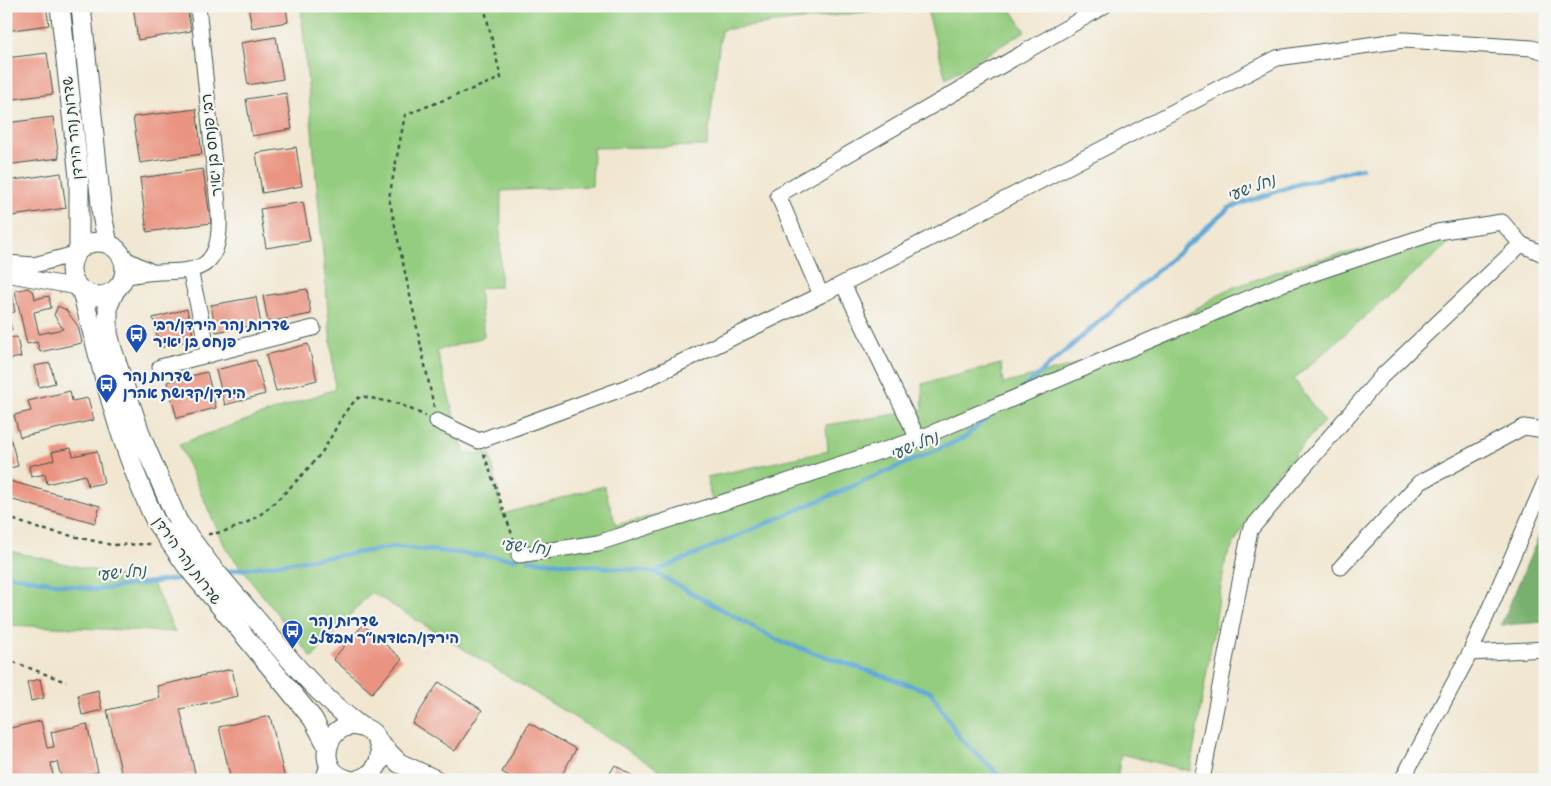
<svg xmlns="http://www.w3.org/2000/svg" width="1551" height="786" viewBox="0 0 1551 786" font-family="Pangolin,'Playpen Sans Hebrew',sans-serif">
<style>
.green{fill:#95cd80;stroke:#5a855a}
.forest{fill:#78b06e;stroke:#4c7651}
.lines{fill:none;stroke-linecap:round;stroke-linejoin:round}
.stream{stroke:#5fa9d7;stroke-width:4.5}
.building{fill:#ea9380}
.minor-casing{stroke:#3e564c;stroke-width:17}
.major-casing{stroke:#3e564c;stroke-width:21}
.path{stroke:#3e564c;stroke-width:2.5;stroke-dasharray:4 4;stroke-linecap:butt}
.minor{stroke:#fff;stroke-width:15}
.major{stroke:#fff;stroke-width:19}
.major-bridge-casing{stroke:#3e564c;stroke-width:21;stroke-linecap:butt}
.major-bridge{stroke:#fff;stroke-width:19}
.labels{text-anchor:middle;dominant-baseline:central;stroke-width:4.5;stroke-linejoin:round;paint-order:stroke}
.street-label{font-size:15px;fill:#1f3d34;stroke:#f6f6f2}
.transit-label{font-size:15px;font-weight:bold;fill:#164399;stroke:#f6f6f2;text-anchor:start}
.water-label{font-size:16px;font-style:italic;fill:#325d65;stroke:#f6f6f2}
</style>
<rect width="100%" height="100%" fill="#f6f6f2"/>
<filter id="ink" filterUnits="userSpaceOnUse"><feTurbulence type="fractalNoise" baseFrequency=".02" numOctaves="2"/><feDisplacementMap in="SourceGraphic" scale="10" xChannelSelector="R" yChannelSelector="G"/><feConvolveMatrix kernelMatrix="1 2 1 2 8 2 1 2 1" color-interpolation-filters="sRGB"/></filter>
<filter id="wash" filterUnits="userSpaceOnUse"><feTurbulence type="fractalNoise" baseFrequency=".0096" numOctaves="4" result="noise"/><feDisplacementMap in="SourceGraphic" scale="20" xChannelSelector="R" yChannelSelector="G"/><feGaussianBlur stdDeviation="1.12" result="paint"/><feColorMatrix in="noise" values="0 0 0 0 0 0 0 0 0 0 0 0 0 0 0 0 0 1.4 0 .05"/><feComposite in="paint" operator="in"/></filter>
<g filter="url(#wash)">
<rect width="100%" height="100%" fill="#f1e7d1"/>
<path class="green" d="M 301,6 L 911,6 L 721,30 L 707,146 L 593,148 L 592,186 L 501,191 L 500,287 L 479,288 L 484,337 L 437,351 L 464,453 L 490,454 L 503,514 L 604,486 L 616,525 L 712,502 L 707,477 L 828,451 L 826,425 L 923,410 L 922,384 L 1001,364 L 1003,384 L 1130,351 L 1224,291 L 1305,262 L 1466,228 L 1294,379 L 1324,421 L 1265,488 L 1226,558 L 1190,771 L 1121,754 L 1117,780 L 676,780 L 371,592 L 312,658 L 226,549 L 179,444 L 335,389 Z
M 926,6 L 1009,6 L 1025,31 L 946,79 Z
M 6,550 L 153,584 L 175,632 L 6,625 Z"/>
<path class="forest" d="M 1545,522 L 1545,622 L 1501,625 Z"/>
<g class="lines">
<path class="stream" d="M 1022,389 L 1229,208 L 1295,185 L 1362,168
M 528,560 L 654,572 L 964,438 L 992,414
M 222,572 L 397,547 L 517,559
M 654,572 L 779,641 L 931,692 L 960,738 L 1004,780
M 6,575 L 97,590 L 190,577"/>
</g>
<g id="blocks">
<path class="building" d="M 6,6 L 46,6 L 49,25 L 6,31 Z
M 133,6 L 187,6 L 191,31 L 138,40 Z
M 248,6 L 286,6 L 288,22 L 252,28 Z
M 276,37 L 283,79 L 248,85 L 241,43 Z
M 47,53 L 53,94 L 6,100 L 6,58 Z
M 286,93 L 292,129 L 252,136 L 246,99 Z
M 196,109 L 202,154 L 140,163 L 133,117 Z
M 53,117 L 59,158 L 6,165 L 6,123 Z
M 296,147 L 302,186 L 262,193 L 256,153 Z
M 203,169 L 211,223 L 147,232 L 140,178 Z
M 61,173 L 66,208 L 12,216 L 7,181 Z
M 303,202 L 310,241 L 266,248 L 260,209 Z
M 28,288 L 34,293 L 35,299 L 49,296 L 51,308 L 34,312 L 39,334 L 63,329 L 54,315 L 58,306 L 66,310 L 78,326 L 82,343 L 40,352 L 37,342 L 27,344 L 15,291 Z
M 307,289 L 311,314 L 268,322 L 263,296 Z
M 12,294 L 15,312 L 8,313 L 12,330 L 6,331 L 6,295 Z
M 256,297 L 261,324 L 216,332 L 211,305 Z
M 187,309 L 194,339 L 160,348 L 153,318 Z
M 17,337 L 21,357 L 6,360 L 6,338 Z
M 308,344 L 317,380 L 276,391 L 266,355 Z
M 256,360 L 265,394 L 225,405 L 216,370 Z
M 50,363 L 55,383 L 39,387 L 34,366 Z
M 207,372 L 216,408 L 177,418 L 167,382 Z
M 70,391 L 72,401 L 88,398 L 94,420 L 20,437 L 14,415 L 31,411 L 28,401 Z
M 6,422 L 18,466 L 6,469 Z
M 71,448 L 73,456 L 97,451 L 104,483 L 88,486 L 85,475 L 47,484 L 45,474 L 31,477 L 29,466 L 54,460 L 52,452 Z
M 6,480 L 100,506 L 95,523 L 6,498 Z
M 363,625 L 402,659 L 372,693 L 333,659 Z
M 232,669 L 238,696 L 180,709 L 195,773 L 164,780 L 123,780 L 107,710 L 160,698 L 157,686 Z
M 40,679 L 44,698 L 31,701 L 27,682 Z
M 439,682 L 482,710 L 455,751 L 412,723 Z
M 98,690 L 102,710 L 82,715 L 78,695 Z
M 270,716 L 284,775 L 274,777 L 275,780 L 231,780 L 219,727 Z
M 41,721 L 47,748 L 54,747 L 51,732 L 87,724 L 98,772 L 62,780 L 57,762 L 51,763 L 53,776 L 38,780 L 6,780 L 6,745 L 10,744 L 6,729 Z
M 529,723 L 576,749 L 559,780 L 516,780 L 502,772 Z
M 615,765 L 639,780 L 606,780 Z"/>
</g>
</g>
<g filter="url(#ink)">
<use href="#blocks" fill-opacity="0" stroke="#3e564c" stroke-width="1"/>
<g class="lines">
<defs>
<path id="minor" d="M 123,258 L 150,271
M 6,263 L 34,265 L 75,254
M 190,270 L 209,355
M 6,274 L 77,287
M 123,278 C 170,261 223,294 219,215 L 198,6
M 843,284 L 918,439
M 821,295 L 778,195 L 1104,6
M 160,367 L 313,328
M 437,421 L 479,441 L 638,383 L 821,295 L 1277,58 L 1404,40 L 1532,48 L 1545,52
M 519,555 L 598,543 L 918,439 L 1282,284 L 1437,232 L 1502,222 L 1521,244 L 1545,255
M 1341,567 L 1419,483 L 1524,427 L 1545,430
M 1470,653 L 1545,649
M 323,780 L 328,765
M 1202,780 L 1250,530 L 1382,376 L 1521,244
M 1402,780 L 1470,653 L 1545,482"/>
<path id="major" d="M 60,6 L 79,177 L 79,249
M 81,6 L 102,215 L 108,244
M71 269a27 27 0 1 1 54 0a27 27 0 1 1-54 0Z
M 115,290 L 108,306 L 108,333 L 112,349 L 142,439 L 178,522
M 82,292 C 103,372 120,447 156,522
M 241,631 L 313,719 L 327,745
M 277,644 C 302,675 328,703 360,726
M 379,743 L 399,763 L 436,780
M 349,780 C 310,772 328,713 364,728 C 372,731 377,737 379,745 C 384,761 374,776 357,780"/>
</defs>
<use href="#minor" class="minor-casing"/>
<use href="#major" class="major-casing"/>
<path class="path" d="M 434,407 L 389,198 L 405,115 L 501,78 L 484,6
M 484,454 L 515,543
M 6,517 L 37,528 L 112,545 L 151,544
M 208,534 C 224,533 242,526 255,518 C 271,509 313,465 324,449 C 337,429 341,411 361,396 L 399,404 L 426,416
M 6,659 L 66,682"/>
<use href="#minor" class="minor"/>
<use href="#major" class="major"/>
<defs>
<path id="major-bridge" d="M 156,522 L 189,569 L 241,631
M 178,522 L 210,565 L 277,644"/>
</defs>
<use href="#major-bridge" class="major-bridge-casing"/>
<use href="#major-bridge" class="major-bridge"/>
</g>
</g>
<defs>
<symbol id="bus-pin" viewBox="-11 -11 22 30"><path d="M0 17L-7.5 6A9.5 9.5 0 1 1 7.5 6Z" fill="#1a4fb4" stroke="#f6f6f2"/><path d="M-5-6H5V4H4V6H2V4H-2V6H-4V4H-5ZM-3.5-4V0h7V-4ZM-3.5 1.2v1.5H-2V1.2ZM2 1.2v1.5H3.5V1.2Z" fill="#fff"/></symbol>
</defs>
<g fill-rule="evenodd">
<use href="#bus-pin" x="124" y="322" width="25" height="34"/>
<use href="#bus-pin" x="94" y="372" width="25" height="34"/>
<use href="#bus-pin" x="280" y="618" width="25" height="34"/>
</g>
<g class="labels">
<g class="street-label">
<text transform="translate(73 128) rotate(-96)">שדרות נהר הירדן</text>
<text transform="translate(212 145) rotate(-96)">רבי פנחס בן יאיר</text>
<text transform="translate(187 561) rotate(54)">שדרות נהר הירדן</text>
</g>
<g class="transit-label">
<text x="153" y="325">שדרות נהר הירדן/רבי<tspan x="153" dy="17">פנחס בן יאיר</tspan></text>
<text x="123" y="376">שדרות נהר<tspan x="123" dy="17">הירדן/קדושת אהרן</tspan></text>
<text x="309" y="621">שדרות נהר<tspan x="309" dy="17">הירדן/האדמו״ר מבעלז</tspan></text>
</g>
<g class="water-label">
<text transform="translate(1251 188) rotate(-21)">נחל ישעי</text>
<text transform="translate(914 446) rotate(-23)">נחל ישעי</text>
<text transform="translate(525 547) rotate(6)">נחל ישעי</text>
<text transform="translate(121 573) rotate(-6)">נחל ישעי</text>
</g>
</g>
<rect width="1551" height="786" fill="none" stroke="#f6f6f2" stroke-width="25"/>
</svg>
